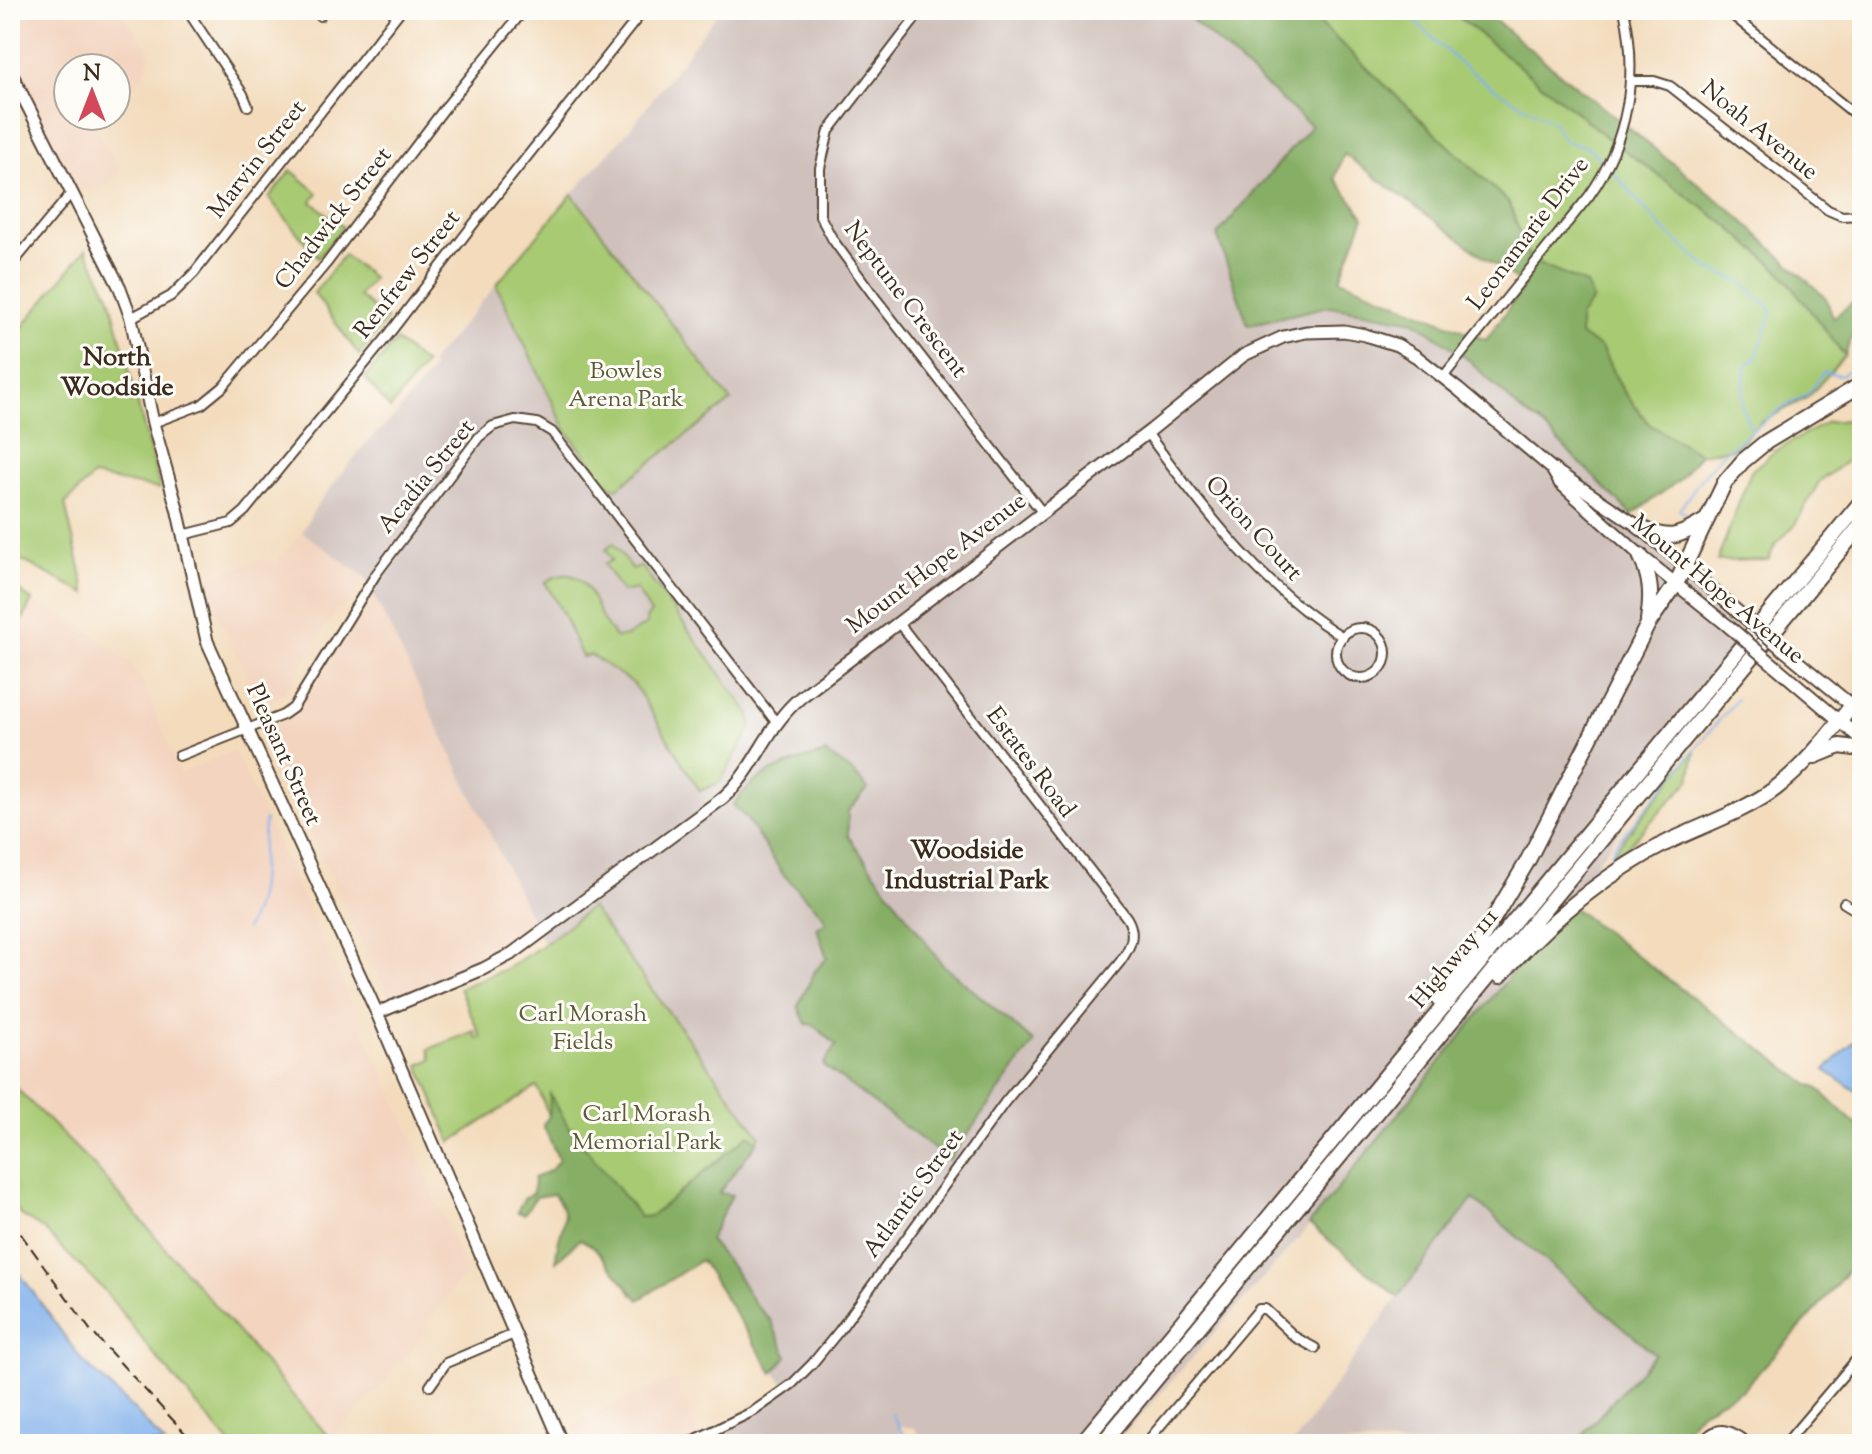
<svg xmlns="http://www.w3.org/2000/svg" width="1872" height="1454" viewBox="0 0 1872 1454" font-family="'Sorts Mill Goudy',serif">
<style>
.built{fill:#f3d4bf}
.industrial{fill:#cfc0bb;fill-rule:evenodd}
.green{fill:#a8ca73;stroke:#727a48;stroke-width:2}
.forest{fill:#86ae65;stroke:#606c42;stroke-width:2;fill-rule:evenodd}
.water{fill:#81b1ec;stroke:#5e6e85;stroke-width:2}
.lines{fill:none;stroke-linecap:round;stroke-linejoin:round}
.stream{stroke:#81b1ec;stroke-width:2}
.street-casing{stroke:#574536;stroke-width:12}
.secondary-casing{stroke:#574536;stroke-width:15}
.highway-casing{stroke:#574536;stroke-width:18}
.street{stroke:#fff;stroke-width:8}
.secondary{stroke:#fff;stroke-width:11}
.highway{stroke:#fff;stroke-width:14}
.rail{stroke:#3b2a1e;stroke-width:2;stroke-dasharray:12 6;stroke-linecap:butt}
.secondary-bridge-casing{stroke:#574536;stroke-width:15;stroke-linecap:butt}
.secondary-bridge{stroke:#fff;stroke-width:11}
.labels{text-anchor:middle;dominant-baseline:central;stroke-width:6;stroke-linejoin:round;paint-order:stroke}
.street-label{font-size:24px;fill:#3b2a1e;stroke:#fdfcf7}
.park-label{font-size:24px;fill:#5c5a38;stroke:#fdfcf7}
.neighbourhood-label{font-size:26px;font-weight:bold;fill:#3b2a1e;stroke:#fdfcf7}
</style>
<rect width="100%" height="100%" fill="#fdfcf7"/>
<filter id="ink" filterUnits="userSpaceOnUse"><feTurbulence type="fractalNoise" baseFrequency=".0125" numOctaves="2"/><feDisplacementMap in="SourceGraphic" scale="16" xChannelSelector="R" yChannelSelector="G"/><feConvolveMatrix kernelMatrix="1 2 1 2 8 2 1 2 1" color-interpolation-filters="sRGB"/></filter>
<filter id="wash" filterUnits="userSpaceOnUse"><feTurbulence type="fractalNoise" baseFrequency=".006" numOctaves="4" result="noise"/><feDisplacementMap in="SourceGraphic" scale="32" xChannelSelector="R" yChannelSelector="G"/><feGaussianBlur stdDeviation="1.8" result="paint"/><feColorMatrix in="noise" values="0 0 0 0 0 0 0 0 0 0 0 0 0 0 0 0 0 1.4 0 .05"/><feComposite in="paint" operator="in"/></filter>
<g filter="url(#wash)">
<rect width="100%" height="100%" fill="#f3dbbc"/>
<path class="built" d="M 10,10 L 120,10 L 151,54 L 143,78 L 116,104 L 116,68 L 68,68 L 68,116 L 103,116 L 94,125 L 120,171 L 103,190 L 78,190 L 49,139 L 10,61 Z
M 302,532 L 365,577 L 343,610 L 338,608 L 284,693 L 262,706 L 220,620 L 207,578 L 262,559 L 277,562 Z
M 372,593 L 537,932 L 454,976 L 391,1003 L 263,736 L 300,709 Z
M 32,600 L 83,626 L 127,660 L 144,684 L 180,773 L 234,751 L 361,1022 L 412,1137 L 466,1273 L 437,1309 L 410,1354 L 397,1363 L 386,1383 L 331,1438 L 95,1167 L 10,1082 L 10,653 L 15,636 Z
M 675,1379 L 701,1439 L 785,1387 L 896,1444 L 580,1444 L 571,1423 Z"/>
<path class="industrial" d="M 720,10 L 1181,10 L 1312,126 L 1217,235 L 1248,325 L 1329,306 L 1415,321 L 1470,361 L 1521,411 L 1540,423 L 1632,515 L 1753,642 L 1568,904 L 1299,1238 L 1115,1444 L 924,1444 L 915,1428 L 900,1426 L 901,1444 L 691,1444 L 785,1387 L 701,1260 L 592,907 L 544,945 L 365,577 L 302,532 L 317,505 L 366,443 L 396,415 L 432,370 L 431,362 L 496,285 L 566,430 L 617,488 L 731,401 L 572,194 L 634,124 ZM 612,559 L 632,569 L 741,746 L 720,782 L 701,791 L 634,684 L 591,655 L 555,602 L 546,582 L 591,591 L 601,618 L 616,638 L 627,636 L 648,624 L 651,613 L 636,589 L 622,591 L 605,565 ZM 734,805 L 848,811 L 848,836 L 941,963 L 1033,1042 L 836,1045 L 814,1025 L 815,971 L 827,958 L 817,928 L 826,922 L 822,914 L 783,874 L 746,818 Z
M 1473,1199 L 1655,1354 L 1574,1444 L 1293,1444 L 1385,1314 Z"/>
<path class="green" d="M 1306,10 L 1450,10 L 1609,139 L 1728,226 L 1781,272 L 1845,356 L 1808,397 L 1761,422 L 1735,448 L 1700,454 L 1650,425 L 1622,389 L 1601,348 L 1580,335 L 1580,316 L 1593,299 L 1586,284 L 1530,261 L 1509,203 Z
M 291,170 L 318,193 L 312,202 L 343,227 L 318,258 L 269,198 Z
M 572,194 L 731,401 L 617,488 L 610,486 L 566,430 L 496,285 Z
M 86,249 L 110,297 L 160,489 L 93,476 L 65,504 L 86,594 L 10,554 L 10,342 Z
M 344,255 L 373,278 L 359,296 L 387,320 L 359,355 L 314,293 Z
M 396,341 L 425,364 L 390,409 L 365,378 Z
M 1862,408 L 1862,449 L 1819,482 L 1794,526 L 1775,545 L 1768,560 L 1717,561 L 1751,471 L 1775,451 L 1827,422 L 1847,420 Z
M 613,543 L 632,569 L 642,567 L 750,714 L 751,728 L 720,782 L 700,791 L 634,684 L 591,655 L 582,657 L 563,614 L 545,582 C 581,560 589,592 601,616 C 604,624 611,631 616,638 L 627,636 L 647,624 L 646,619 L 651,613 L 636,589 L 622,592 L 604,564 L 612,560 L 606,550 Z
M 10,584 L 32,600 L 15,636 L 10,653 Z
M 1695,750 L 1690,780 L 1625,849 L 1611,855 Z
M 591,907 L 760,1136 L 632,1295 L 570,1168 L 537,1086 L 451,1142 L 419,1065 L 432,1059 L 429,1049 L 474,1031 L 477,1039 L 481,1037 L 459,988 L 508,968 L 550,940 Z
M 10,1082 L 95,1167 L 335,1444 L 230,1444 L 156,1357 L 104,1290 L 43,1229 L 21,1215 L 10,1200 Z"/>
<path class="forest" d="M 1181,10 L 1306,10 L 1509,203 L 1530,261 L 1586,284 L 1593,299 L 1580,316 L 1580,335 L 1601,348 L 1622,389 L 1649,424 L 1700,454 L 1679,480 L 1632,515 L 1540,423 L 1521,411 L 1470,361 L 1415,321 L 1329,306 L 1248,325 L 1217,235 L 1311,126 ZM 1344,154 L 1524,286 L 1486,340 L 1340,279 L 1364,217 L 1335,178 Z
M 1450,10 L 1484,10 L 1515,37 L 1732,211 L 1826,298 L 1833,318 L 1862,295 L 1862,334 L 1850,340 L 1845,356 L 1781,272 L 1728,226 L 1609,139 Z
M 826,753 L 854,773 L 868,789 L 848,811 L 848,836 L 941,963 L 1034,1042 L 949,1160 L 823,1065 L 836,1045 L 814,1025 L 806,1024 L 798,1006 L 815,971 L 827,958 L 817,928 L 826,922 L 822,914 L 783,874 L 746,818 L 733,805 C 755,772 790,763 826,753 Z
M 1568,904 L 1809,1085 L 1815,1086 L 1862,1130 L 1862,1253 L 1810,1317 L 1742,1390 L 1701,1411 L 1673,1444 L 1574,1444 L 1655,1354 L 1473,1199 L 1398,1297 L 1309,1224 Z
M 550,1094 L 567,1124 L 640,1217 L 651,1216 L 749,1135 L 758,1141 L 719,1193 L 732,1195 L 709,1240 L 735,1271 L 754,1303 L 771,1321 L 787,1356 L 773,1373 L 701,1260 L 639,1300 L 594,1247 L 580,1239 L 556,1261 C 555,1233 576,1218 553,1194 L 536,1197 L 524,1214 L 517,1212 L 525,1197 L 533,1193 L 534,1178 L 551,1170 L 559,1160 L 543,1125 L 549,1116 Z"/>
<path class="water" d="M 1862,1033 L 1862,1095 L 1825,1070 Z
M 10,1260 L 81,1359 L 136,1412 L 165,1444 L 10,1444 Z"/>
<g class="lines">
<path class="stream" d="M 1412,10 L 1417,23 L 1457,61 L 1490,86 L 1554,123 L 1564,141 L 1588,147 L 1603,162
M 1612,171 L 1662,228 L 1709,269 L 1742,282 L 1771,309 L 1772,313 L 1756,357 L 1746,366 L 1742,405 L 1751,431
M 1687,514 L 1679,510 L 1699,481 L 1723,453 L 1782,408 L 1808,394 L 1824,372 L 1841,375 L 1862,362
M 1611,855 L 1616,844 L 1737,699
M 246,929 C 267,891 258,859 265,820
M 891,1413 L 902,1432 L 906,1444"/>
</g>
</g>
<g filter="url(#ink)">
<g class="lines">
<defs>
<path id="street" d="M 187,10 L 243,94 L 248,106
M 317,10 L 320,16
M 1726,10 L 1862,120
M 915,19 L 829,131 L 820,168 L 820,216 L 833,240 L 877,300 L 1042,512
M 1630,81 L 1654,81 L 1670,86 L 1828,210 L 1842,216 L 1862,215
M 10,105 L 21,92
M 10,267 L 72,192
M 131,318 L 171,296 L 194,273 L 401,10
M 1443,377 L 1589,196 C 1628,141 1639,75 1624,10
M 153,423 L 201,405 L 223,387 L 326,264 L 444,109 L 524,10
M 1147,433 C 1204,509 1260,587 1343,637
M 183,535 L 231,523 L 245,511 L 386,338 L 475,222 L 644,10
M1336 653a25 25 0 1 1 50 0a25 25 0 1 1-50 0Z
M 179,756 L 283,715 L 293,708 L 376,574 L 479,437 L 493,426 L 515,420 L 537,423 L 552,432 L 776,722
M 1844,903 L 1862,914
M 430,1386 L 446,1363 L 514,1334
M 686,1444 L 754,1411 L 792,1384 L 812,1364 L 839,1331 L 1005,1102 L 1120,962 C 1130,948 1137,935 1127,918 L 898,622
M 1145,1444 L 1259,1309 L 1265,1309 L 1295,1337 L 1315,1348
M 1701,1444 C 1717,1422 1730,1429 1749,1444
M 1785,1444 L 1862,1353"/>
<path id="secondary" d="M 10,71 L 120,288 L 131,318 L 153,423 L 177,508 L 207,641 L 377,1013 L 562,1444
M 1553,471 L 1560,483 L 1640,555 L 1727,625
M 1785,651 L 1862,714
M 1774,665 L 1862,740
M 377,1013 L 483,969 L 513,953 L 719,801 C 755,773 764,728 801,697 L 1151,430 L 1244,355 L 1283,337 L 1306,332 L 1344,331 L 1365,335 L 1397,345 L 1417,357 L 1459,390 L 1550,467 L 1641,528 L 1738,612"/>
<path id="highway" d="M 1641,528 C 1669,541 1679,537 1705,521
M 1640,555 C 1651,578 1652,595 1648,620
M 1815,756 L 1840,746 L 1862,749
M 1500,976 C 1548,922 1601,876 1666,843 C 1700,826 1746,811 1776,788 C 1810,762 1835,726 1862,693
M 1439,1000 L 1477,946 L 1527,862 L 1648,624 L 1676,584 L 1725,482 L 1743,461 L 1766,442 L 1862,384
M 1081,1444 L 1862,501
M 1102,1444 L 1862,524"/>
</defs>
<use href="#street" class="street-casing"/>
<use href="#secondary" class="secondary-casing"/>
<use href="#highway" class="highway-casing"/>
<use href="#street" class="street"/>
<use href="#secondary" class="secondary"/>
<use href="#highway" class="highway"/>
<path class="rail" d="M 10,1219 L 91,1331 L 195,1444"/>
<defs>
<path id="secondary-bridge" d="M 1738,612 L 1785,651
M 1727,625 L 1774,665"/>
</defs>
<use href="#secondary-bridge" class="secondary-bridge-casing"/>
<use href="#secondary-bridge" class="secondary-bridge"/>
</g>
</g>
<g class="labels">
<g class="street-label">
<text transform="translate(1759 131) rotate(39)">Noah Avenue</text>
<text transform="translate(258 160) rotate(-52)">Marvin Street</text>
<text transform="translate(334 219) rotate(-52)">Chadwick Street</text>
<text transform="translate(1529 234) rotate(-53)">Leonamarie Drive</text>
<text transform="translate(408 275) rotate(-52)">Renfrew Street</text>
<text transform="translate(905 300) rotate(53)">Neptune Crescent</text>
<text transform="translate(427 477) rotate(-51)">Acadia Street</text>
<text transform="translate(1253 529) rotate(48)">Orion Court</text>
<text transform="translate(937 564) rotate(-37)">Mount Hope Avenue</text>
<text transform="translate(1717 590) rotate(40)">Mount Hope Avenue</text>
<text transform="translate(283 755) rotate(66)">Pleasant Street</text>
<text transform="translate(1030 763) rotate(53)">Estates Road</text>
<text transform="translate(1455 959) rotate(-50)">Highway 111</text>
<text transform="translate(914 1194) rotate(-54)">Atlantic Street</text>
</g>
<g class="park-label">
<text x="626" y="372">Bowles<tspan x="626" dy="28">Arena Park</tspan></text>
<text x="583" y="1015">Carl Morash<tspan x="583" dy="28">Fields</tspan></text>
<text x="647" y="1115">Carl Morash<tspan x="647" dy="28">Memorial Park</tspan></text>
</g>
<g class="neighbourhood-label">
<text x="117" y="358">North<tspan x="117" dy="30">Woodside</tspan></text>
<text x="967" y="851">Woodside<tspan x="967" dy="30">Industrial Park</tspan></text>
</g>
</g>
<rect width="1872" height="1454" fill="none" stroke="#fdfcf7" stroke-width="40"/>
<g transform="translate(92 92)"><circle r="38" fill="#fdfcf7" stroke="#afa8a0" stroke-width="2"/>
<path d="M0-6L14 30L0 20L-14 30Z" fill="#d1495b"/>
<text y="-12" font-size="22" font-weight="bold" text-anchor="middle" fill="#3b2a1e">N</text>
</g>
</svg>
